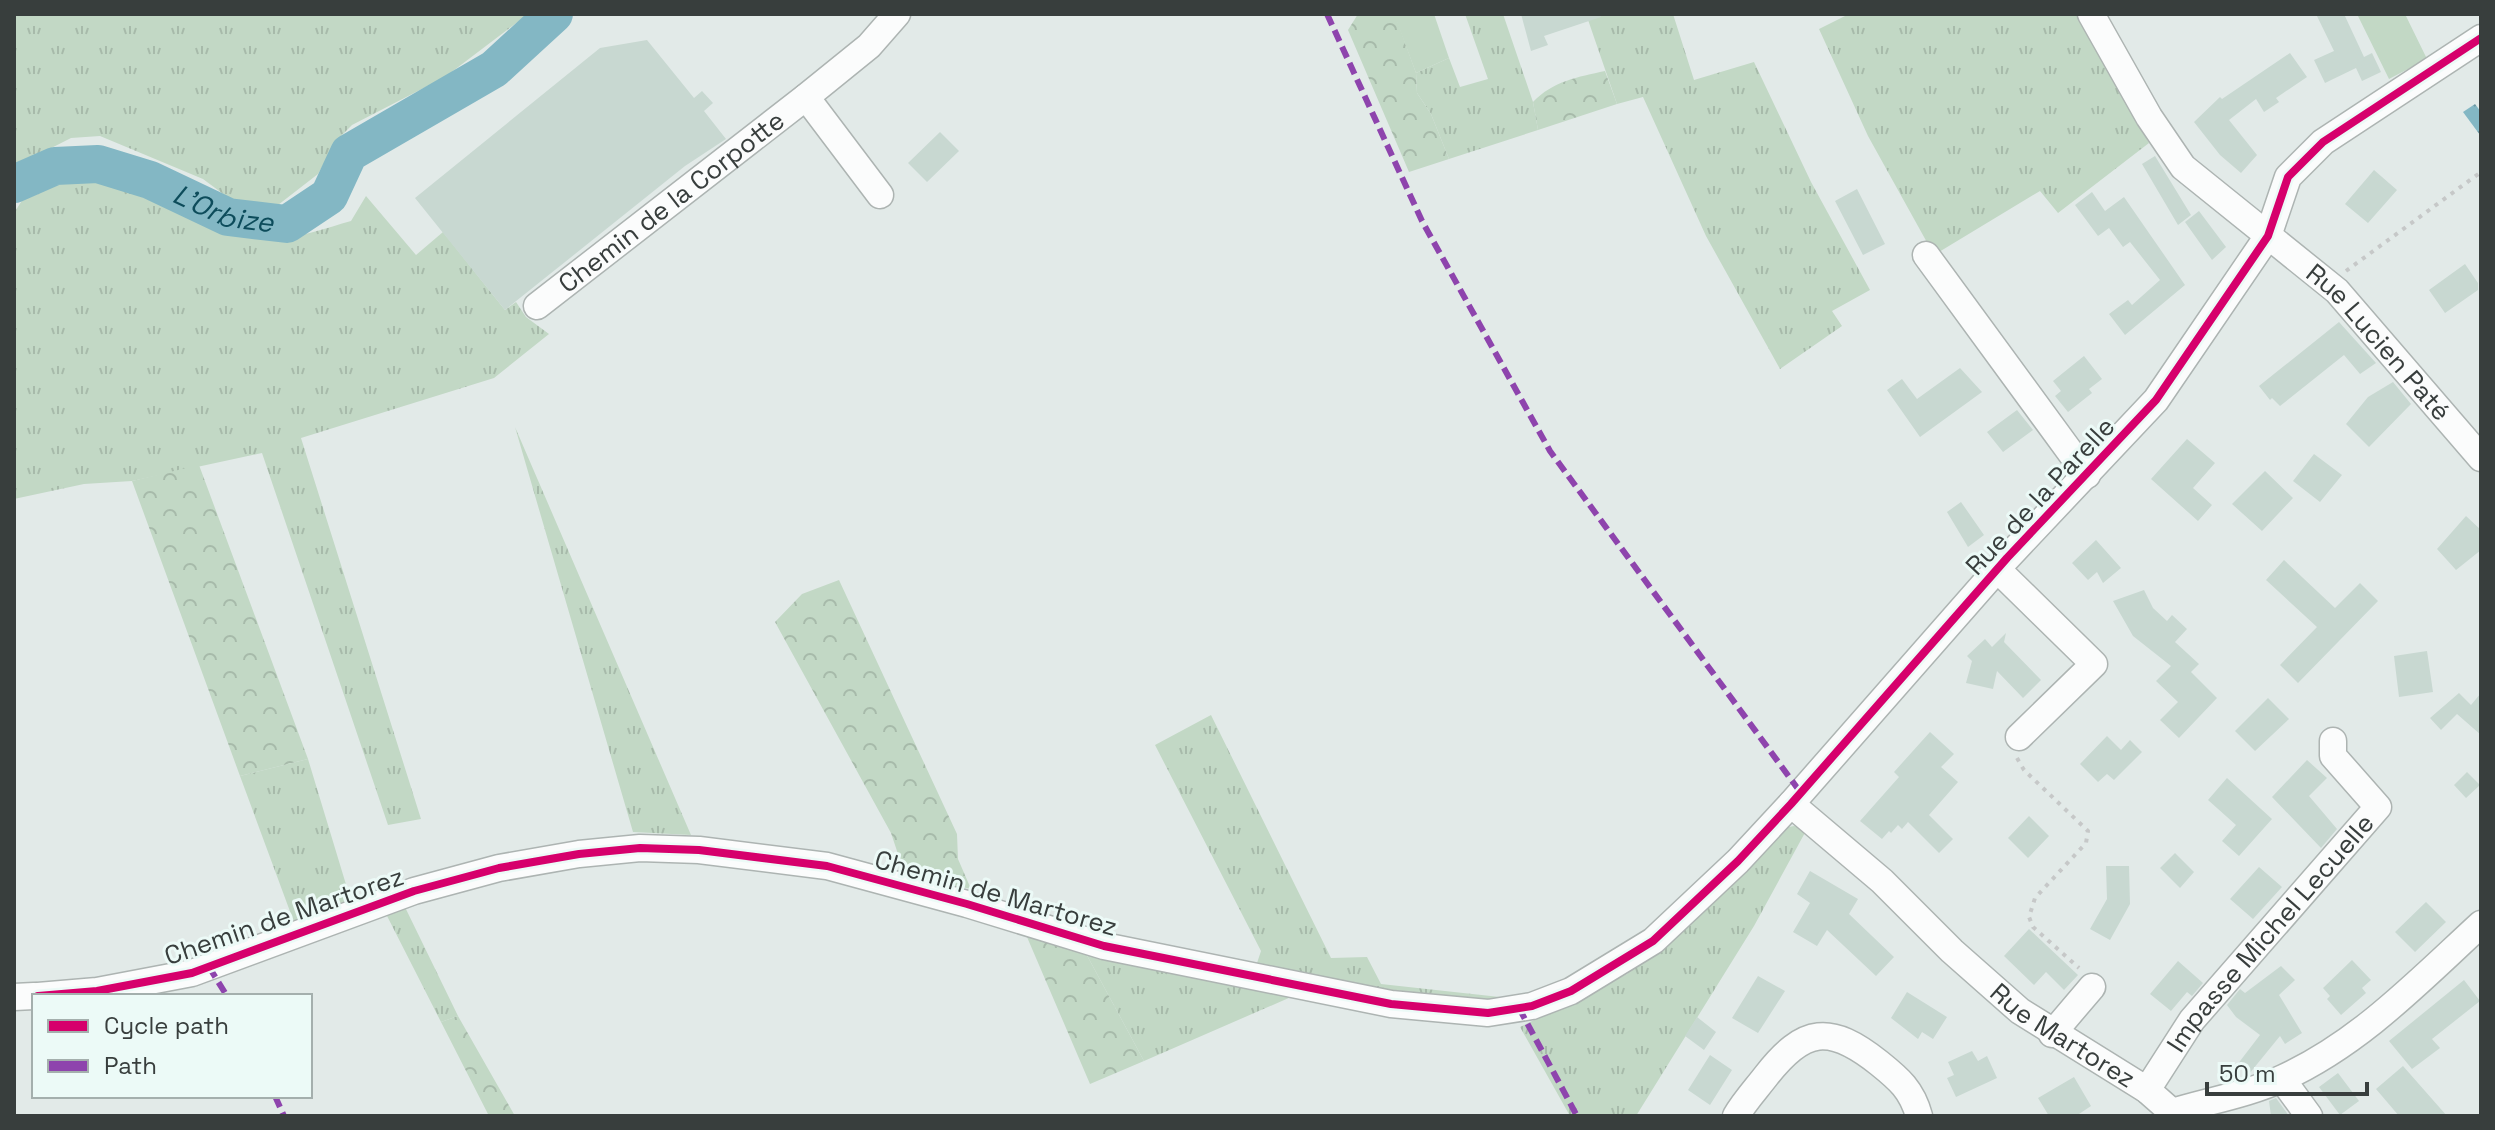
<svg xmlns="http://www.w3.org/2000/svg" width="2495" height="1130" viewBox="0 0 2495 1130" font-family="'Space Grotesk',sans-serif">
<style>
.grass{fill:url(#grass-tufts)}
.forest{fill:url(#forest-crowns)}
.garden{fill:#c2d8c5}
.water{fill:url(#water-ripples)}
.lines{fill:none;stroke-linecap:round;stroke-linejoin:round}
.river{stroke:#83b7c4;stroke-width:38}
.building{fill:#c8d8d1}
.minor-casing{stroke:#adb4b2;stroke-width:29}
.path{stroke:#c6c8c8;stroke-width:4;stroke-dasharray:4 6;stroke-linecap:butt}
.minor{stroke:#fbfcfc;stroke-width:26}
.quiet{stroke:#8e44ad;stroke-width:6;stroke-dasharray:12 6;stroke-linecap:butt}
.cycleway-casing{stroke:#ecfaf7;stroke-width:13}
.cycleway{stroke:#d6006c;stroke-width:8}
.labels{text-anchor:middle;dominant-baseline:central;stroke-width:6;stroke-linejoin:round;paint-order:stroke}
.street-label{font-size:26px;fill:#383e3d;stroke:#ecfaf7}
.water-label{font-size:28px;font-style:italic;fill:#0d4c5b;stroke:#ecfaf7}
</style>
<defs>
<pattern id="grass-tufts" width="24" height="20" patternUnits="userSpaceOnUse" patternTransform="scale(2)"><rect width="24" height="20" fill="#c2d8c5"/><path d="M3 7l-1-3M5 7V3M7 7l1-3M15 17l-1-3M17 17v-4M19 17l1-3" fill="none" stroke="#a7baaa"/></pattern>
<pattern id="forest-crowns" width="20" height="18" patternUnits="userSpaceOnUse" patternTransform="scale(2)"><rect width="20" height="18" fill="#c2d8c5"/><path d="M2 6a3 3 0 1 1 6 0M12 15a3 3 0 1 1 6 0" fill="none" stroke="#a7baaa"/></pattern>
<pattern id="water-ripples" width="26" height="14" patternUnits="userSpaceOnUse" patternTransform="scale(2)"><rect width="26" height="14" fill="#83b7c4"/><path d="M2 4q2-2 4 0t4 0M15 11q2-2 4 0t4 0" fill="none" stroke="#6c96a0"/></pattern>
</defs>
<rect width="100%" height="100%" fill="#e2eae8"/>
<path class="grass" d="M 14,14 L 528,14 L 445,77 L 352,125 L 338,139 L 318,174 L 278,205 L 234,202 L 203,179 L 100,136 L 71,138 L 14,167 Z
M 1465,14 L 1503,14 L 1533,102 L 1538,130 L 1449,159 L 1431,114 L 1417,93 L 1416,73 L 1449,58 L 1460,87 L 1488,79 Z
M 1586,14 L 1673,14 L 1694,80 L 1754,62 L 1811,182 L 1870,290 L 1832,311 L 1842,326 L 1780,369 L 1706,236 L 1643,97 L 1617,104 Z
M 1849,14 L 2082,14 L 2149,143 L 2058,213 L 2040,191 L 1934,255 L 1868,136 L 1819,29 Z
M 77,178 C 143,187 199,232 266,238 C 293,241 325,228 351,221 L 366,196 L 416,255 L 443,232 L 505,310 L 516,302 L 526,317 L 549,334 L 494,378 L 301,438 L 421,819 L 388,825 L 262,453 L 132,481 L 84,484 L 14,499 L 14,213 L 30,188 Z
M 515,427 L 691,835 L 633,832 Z
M 1211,715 L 1331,958 L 1367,957 L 1381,984 L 1518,999 L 1452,1008 L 1255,969 L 1261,951 L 1155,745 Z
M 308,759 L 351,901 L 295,925 L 240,776 Z
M 1794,826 L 1807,829 L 1754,926 L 1636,1116 L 1570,1116 L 1520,1027 L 1627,974 L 1699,912 L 1784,828 Z
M 403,903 L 458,1016 L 441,1022 L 385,912 Z
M 1083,948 L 1291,997 L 1144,1061 Z"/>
<path class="forest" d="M 1358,14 L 1395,15 L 1416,73 L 1417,93 L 1431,114 L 1449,159 L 1409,172 L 1348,30 Z
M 1605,71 L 1617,104 L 1538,130 L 1533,102 C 1553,81 1578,77 1605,71 Z
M 199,465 L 308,759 L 240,776 L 132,481 Z
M 839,580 L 957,834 L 958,859 L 971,889 L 905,875 L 891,833 L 775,622 L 802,594 Z
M 1024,930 L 1083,948 L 1144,1061 L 1090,1084 Z
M 458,1016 L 515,1116 L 489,1116 L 441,1022 Z"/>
<path class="garden" d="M 1394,14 L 1434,14 L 1449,58 L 1416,73 Z
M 2357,14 L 2405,14 L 2427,59 L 2389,79 Z"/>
<path class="water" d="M 2475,104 L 2481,112 L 2480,135 L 2463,112 Z"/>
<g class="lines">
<path class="river" id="s1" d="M 14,184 L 55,166 L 98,164 L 150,180 L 228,217 L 287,224 L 329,196 L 349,153 L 494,69 L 554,14"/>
</g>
<path class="building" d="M 1521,14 L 1600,14 L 1601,17 L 1544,36 L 1548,45 L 1531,51 Z
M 2316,14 L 2344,14 L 2364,57 L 2372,53 L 2381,72 L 2362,81 L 2356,68 L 2325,83 L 2314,60 L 2334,51 Z
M 647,40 L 694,98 L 702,91 L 713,103 L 704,111 L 726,139 L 685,166 L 505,310 L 415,198 L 600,48 Z
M 2290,53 L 2307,77 L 2276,98 L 2279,102 L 2264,112 L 2256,99 L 2229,120 L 2257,155 L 2241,173 L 2220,155 L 2194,122 L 2220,97 L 2222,99 Z
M 940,132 L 959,151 L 927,182 L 908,163 Z
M 2155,156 L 2191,215 L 2178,225 L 2142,164 Z
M 2374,170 L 2397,190 L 2368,223 L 2345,204 Z
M 1857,189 L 1885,244 L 1863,255 L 1835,201 Z
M 2092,192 L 2105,211 L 2124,197 L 2185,285 L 2125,335 L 2109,314 L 2128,300 L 2132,305 L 2160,280 L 2130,242 L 2123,247 L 2109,228 L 2098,236 L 2075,205 Z
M 2199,211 L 2226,247 L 2212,260 L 2185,222 Z
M 2465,264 L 2478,283 L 2478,290 L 2445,313 L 2429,290 Z
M 2339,322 L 2376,363 L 2360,374 L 2344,355 L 2280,406 L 2272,398 L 2270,400 L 2259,386 Z
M 2084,356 L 2102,379 L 2089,389 L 2092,393 L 2068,412 L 2055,396 L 2061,391 L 2053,381 Z
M 1960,368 L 1982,392 L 1920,437 L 1887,390 L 1902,379 L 1917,399 Z
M 2393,382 L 2411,404 L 2369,447 L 2346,424 L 2368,397 Z
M 2017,410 L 2033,430 L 2003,452 L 1987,432 Z
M 2187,439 L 2215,463 L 2193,488 L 2212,505 L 2198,521 L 2151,479 Z
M 2314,454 L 2342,475 L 2320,502 L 2293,481 Z
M 2265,471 L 2293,498 L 2262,531 L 2232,504 Z
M 1961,502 L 1984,535 L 1968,547 L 1947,512 Z
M 2466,516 L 2481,530 L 2481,550 L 2456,570 L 2437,549 Z
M 2096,540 L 2121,568 L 2103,583 L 2097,572 L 2088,580 L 2072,563 Z
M 2284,560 L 2335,608 L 2360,583 L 2378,601 L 2298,683 L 2280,665 L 2317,627 L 2266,580 Z
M 2144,590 L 2153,608 L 2167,621 L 2172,615 L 2187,629 L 2175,642 L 2199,664 L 2191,672 L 2217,698 L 2179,738 L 2160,720 L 2178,702 L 2156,681 L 2171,666 L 2133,636 L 2113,601 Z
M 2006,633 L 2004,642 L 2041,680 L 2023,698 L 1997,671 L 1993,689 L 1966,683 L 1972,661 L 1967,656 L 1985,639 L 1992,647 Z
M 2427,651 L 2433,692 L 2399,697 L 2394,656 Z
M 2459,693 L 2471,705 L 2481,693 L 2481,735 L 2457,714 L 2441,730 L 2430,718 Z
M 2268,698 L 2289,719 L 2255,751 L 2235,731 Z
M 1930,732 L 1954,754 L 1941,767 L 1958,782 L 1929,815 L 1953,839 L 1939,853 L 1908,822 L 1902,829 L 1898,825 L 1891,833 L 1889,831 L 1882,839 L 1860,821 L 1899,777 L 1894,772 Z
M 2107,736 L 2121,750 L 2130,740 L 2142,752 L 2114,780 L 2107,774 L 2098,782 L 2080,764 Z
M 2307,760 L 2327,778 L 2309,796 L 2337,829 L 2321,848 L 2272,797 Z
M 2467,772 L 2480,785 L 2466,798 L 2454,785 Z
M 2227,778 L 2272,819 L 2239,856 L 2222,841 L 2236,825 L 2208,800 Z
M 2029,816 L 2049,836 L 2028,858 L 2008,838 Z
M 2175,853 L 2194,872 L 2180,888 L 2160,868 Z
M 2106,866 L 2129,866 L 2130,904 L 2110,940 L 2090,929 L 2107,899 Z
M 2259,867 L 2282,887 L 2253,919 L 2230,899 Z
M 1810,871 L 1858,899 L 1849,914 L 1894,957 L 1876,976 L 1827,930 L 1817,946 L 1793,932 L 1810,903 L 1797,894 Z
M 2426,902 L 2446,922 L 2415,952 L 2395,932 Z
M 2029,929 L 2078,975 L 2064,990 L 2046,972 L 2034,985 L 2004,956 Z
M 2352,960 L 2371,980 L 2362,988 L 2366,993 L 2341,1015 L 2327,999 L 2330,996 L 2323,988 Z
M 2178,961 L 2203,983 L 2192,996 L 2187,992 L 2171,1011 L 2150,994 Z
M 2281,966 L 2295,980 L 2279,995 L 2302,1033 L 2285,1044 L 2280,1036 L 2249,1074 L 2237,1065 L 2260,1035 L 2236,1017 L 2227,1005 L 2240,989 L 2245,993 Z
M 1758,976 L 1785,991 L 1758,1033 L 1732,1018 Z
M 2464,980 L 2480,1001 L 2432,1039 L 2440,1048 L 2412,1069 L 2389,1041 Z
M 1907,992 L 1947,1017 L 1933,1039 L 1922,1032 L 1918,1039 L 1891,1018 Z
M 1697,1017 L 1716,1032 L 1704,1050 L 1685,1036 Z
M 1972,1051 L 1978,1061 L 1987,1056 L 1997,1078 L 1956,1097 L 1947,1078 L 1954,1075 L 1948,1062 Z
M 1710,1055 L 1732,1070 L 1710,1105 L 1688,1090 Z
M 2403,1066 L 2447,1116 L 2399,1116 L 2376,1089 Z
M 2338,1073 L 2359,1101 L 2340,1115 L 2319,1087 Z
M 2074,1077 L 2091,1106 L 2076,1116 L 2049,1116 L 2038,1098 Z
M 2276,1098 L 2289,1116 L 2271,1116 L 2269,1101 Z"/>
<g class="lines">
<defs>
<g id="minor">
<path id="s2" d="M 2091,14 L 2149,117 L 2183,167 L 2337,291 L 2481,458"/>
<path d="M 806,97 L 880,195"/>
<path d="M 1926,255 L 2087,475"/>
<path id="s3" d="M 537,306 L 806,97 L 869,46 L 897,14"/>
<path d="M 1997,569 L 2094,664 L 2019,737"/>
<path id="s4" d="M 1791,804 L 1882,881 L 1952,951 L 2020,1011 L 2147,1090 L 2172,1112 C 2208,1101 2249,1094 2283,1078 C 2360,1043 2419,981 2481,924"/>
<path d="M 38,996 L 97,991 L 192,973 L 414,891 L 499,868 L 579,854 L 640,848 L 699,850 L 827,866 L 967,904 L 1104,946 L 1391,1004 L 1488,1013 L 1532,1006 L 1571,991 L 1653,941 L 1738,861 L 1791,804 L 2007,558 L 2156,400 L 2268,236 L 2288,177 L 2323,142 L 2481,38"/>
<path d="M 14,997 L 34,996"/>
<path d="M 2052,1034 L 2092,987"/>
<path d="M 2282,1079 L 2309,1116"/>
<path id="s5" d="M 2147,1090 L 2192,1020 L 2378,807 L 2333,756 L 2333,741"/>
<path d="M 1736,1116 C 1744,1102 1756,1089 1766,1076 C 1804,1027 1830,1024 1879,1063 C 1899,1079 1912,1090 1919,1116"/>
</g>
</defs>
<use href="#minor" class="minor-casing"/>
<path class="path" d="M 2346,271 L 2481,172
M 2017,758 L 2024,770 L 2088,831 L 2086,843 L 2035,898 L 2029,917 L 2033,927 L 2079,968"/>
<use href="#minor" class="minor"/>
<path class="quiet" d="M 1327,14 L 1422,221 L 1550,451 L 1801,793
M 209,967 L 227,996
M 1519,1008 L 1577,1116
M 275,1096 L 284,1116"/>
<defs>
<path id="cycleway" d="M 38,996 L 97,991 L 192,973 L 414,891 L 499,868 L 579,854 L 640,848 L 699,850 L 827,866 L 967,904 L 1104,946 L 1391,1004 L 1488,1013 L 1532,1006 L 1571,991 L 1653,941 L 1738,861 L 1791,804 L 2007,558 L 2156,400 L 2268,236 L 2288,177 L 2323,142 L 2481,38"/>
</defs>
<use href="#cycleway" class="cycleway-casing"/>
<use href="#cycleway" class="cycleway"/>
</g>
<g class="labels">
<g class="street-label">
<text stroke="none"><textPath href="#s3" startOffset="170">Chemin de la Corpotte</textPath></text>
<text stroke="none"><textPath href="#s2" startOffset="442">Rue Lucien Paté</textPath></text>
<text transform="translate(2040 496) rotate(-47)">Rue de la Parelle</text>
<text transform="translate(996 893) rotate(16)">Chemin de Martorez</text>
<text transform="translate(284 916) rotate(-19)">Chemin de Martorez</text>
<text stroke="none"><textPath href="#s5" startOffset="200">Impasse Michel Lecuelle</textPath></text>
<text stroke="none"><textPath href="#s4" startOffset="358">Rue Martorez</textPath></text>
</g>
<g class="water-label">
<text stroke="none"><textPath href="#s1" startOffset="222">L'Orbize</textPath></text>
</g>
</g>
<rect width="2495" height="1130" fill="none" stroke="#383e3d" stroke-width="32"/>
<rect x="32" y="994" width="280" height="104" fill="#ecfaf7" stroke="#a4afad" stroke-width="2"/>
<rect x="48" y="1020" width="40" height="12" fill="#d6006c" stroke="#a4afad" stroke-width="2"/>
<text x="104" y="1034" font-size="24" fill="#383e3d">Cycle path</text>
<rect x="48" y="1060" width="40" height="12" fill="#8e44ad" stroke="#a4afad" stroke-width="2"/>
<text x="104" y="1074" font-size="24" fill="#383e3d">Path</text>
<path d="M2207 1082v12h160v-12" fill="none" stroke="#383e3d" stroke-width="4"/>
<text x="2219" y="1082" font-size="24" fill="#383e3d" stroke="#ecfaf7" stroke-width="6" paint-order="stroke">50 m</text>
</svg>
